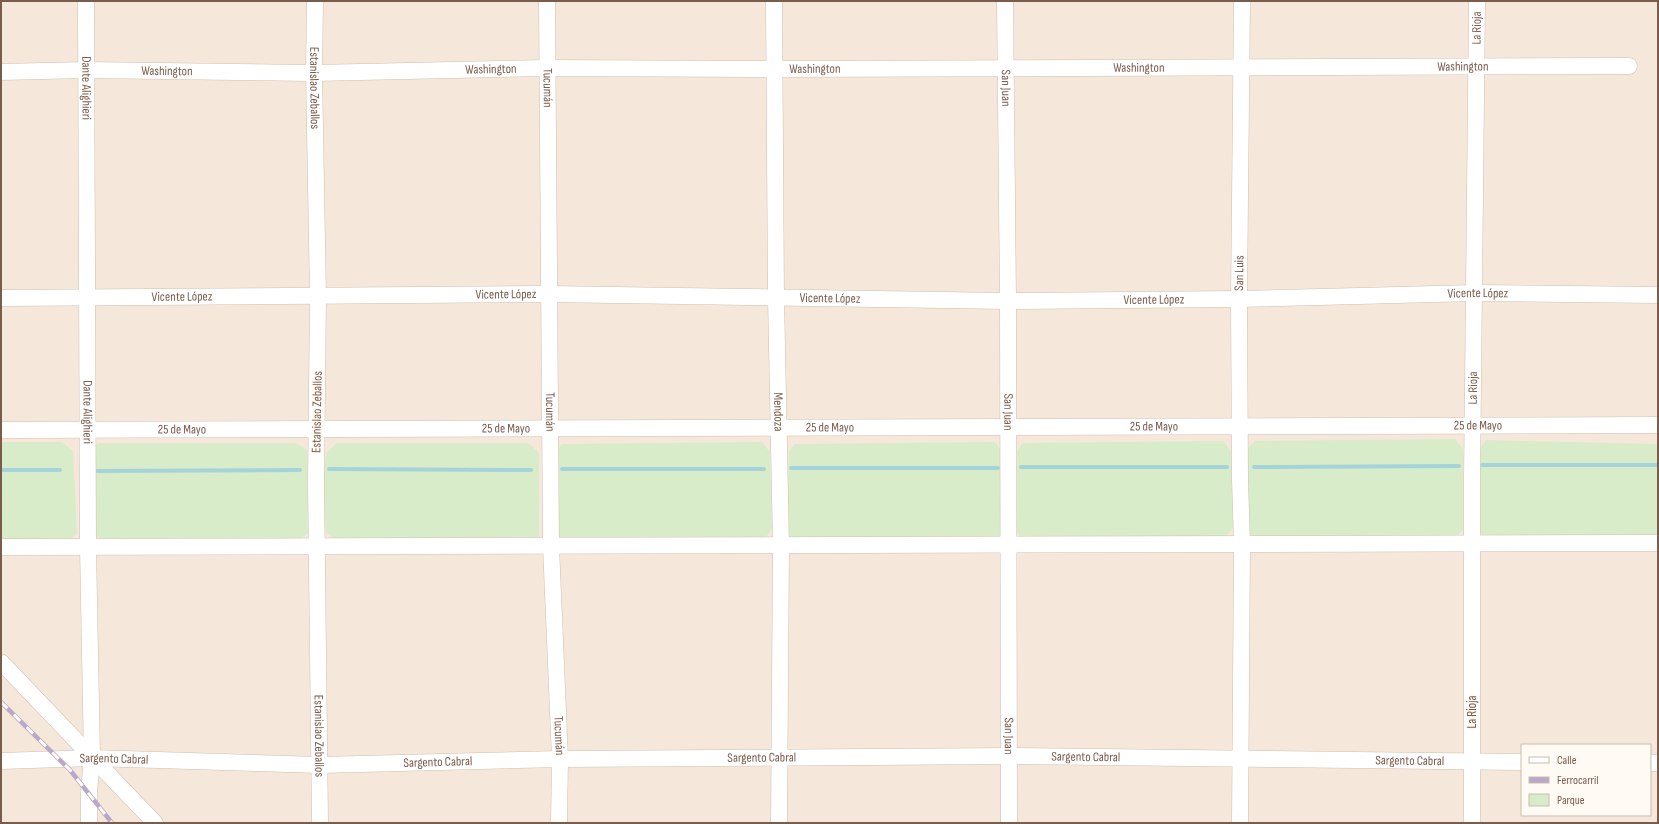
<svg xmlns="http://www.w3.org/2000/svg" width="1659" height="824" viewBox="0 0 1659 824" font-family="'Sofia Sans Condensed',sans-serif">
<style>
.residential{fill:#f5e8da;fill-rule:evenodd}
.green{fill:#d8ecc9}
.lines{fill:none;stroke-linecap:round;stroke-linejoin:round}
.stream{stroke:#a5d3da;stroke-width:4}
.minor-casing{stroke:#d1beb0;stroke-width:17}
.minor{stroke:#fff;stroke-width:16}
.rail-casing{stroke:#b9a8c9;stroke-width:4.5}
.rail{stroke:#fffaf3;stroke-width:3;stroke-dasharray:9;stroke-linecap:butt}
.labels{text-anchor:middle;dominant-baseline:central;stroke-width:3;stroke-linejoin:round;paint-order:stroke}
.street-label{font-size:13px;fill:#7a5c4d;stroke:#fffaf3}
</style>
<rect width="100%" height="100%" fill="#fdf6ec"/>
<path class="residential" d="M 1,1 L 1658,1 L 1658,823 L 1,823 ZM 1522,745 L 1650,745 L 1650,815 L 1522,815 Z"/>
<path class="green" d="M 1455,439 L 1463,449 L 1463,530 L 1453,539 L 1254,537 L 1246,529 L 1248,448 L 1255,441 Z
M 1486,440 L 1658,444 L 1658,541 L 1485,538 L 1478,528 L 1480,448 Z
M 1223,441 L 1231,451 L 1233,528 L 1224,539 L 1022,539 L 1015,531 L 1017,451 L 1023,443 Z
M 1,442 L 62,442 L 73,451 L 77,534 L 68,540 L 1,541 Z
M 762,442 L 770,452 L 772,529 L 764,540 L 562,540 L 554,532 L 556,451 L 562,444 Z
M 995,442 L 1003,452 L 1005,529 L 997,539 L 794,540 L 787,532 L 789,451 L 795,444 Z
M 100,443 L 294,443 L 302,446 L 307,451 L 308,533 L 298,541 L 105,540 L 96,536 L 93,446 Z
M 337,443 L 525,443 L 530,444 L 539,453 L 539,536 L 532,541 L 337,541 L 326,532 L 323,491 L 326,453 Z"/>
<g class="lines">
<path class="stream" d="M 1482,465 L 1658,465
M 1021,467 L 1227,467
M 1254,467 L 1459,466
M 791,468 L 998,468
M 329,469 L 531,470
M 562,469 L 764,469
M 1,470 L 60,470
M 94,471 L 300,470"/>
<defs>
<g id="minor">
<path id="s1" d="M 86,1 L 88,547 L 92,758 L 89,793 L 89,823"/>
<path id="s2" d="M 315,1 L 314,73 L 318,297 L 316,482 L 320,823"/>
<path id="s3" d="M 547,1 L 551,546 L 560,759 L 559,823"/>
<path id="s4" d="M 774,1 L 776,298 L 781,545 L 779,823"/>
<path id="s5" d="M 1005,1 L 1008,301 L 1009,823"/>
<path id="s6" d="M 1,72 L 86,70 L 314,73 L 547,68 L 775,69 L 1629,66"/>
<path id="s7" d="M 1,298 L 548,294 L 1008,301 L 1239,299 L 1475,293 L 1658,295"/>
<path id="s8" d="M 1,430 L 1658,425"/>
<path d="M 1,547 L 1658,543"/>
<path d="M 1,662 L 155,823"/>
<path id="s9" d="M 1,761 L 92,758 L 320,765 L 560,759 L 1009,756 L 1522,762"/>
<path d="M 1650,763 L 1658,763"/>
<path id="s10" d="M 1240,823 L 1242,544 L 1240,479 L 1239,299 L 1242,1"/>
<path id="s11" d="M 1472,823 L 1472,479 L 1477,1"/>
</g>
</defs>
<use href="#minor" class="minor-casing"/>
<use href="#minor" class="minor"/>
<defs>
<path id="rail" d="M 1,702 L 70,770 L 112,823"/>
</defs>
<use href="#rail" class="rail-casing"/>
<use href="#rail" class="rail"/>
</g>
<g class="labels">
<g class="street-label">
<text stroke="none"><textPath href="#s11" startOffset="795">La Rioja</textPath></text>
<text stroke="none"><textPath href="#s6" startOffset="1462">Washington</textPath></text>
<text stroke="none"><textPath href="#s6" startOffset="1138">Washington</textPath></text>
<text stroke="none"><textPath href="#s6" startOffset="490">Washington</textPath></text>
<text stroke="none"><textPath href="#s6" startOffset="814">Washington</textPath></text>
<text stroke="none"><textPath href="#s6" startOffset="166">Washington</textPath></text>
<text stroke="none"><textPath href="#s1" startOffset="87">Dante Alighieri</textPath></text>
<text stroke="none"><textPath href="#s2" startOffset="87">Estanislao Zeballos</textPath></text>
<text stroke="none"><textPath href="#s3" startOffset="87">Tucumán</textPath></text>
<text stroke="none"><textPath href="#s5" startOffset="87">San Juan</textPath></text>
<text stroke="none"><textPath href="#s10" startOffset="550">San Luis</textPath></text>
<text stroke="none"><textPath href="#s7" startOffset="1477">Vicente López</textPath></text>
<text stroke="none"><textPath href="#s7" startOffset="505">Vicente López</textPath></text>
<text stroke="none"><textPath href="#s7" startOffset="181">Vicente López</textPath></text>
<text stroke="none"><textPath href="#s7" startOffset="829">Vicente López</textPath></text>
<text stroke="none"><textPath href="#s7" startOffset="1153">Vicente López</textPath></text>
<text stroke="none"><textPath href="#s11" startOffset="435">La Rioja</textPath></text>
<text stroke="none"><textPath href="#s1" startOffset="411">Dante Alighieri</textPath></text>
<text transform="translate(317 412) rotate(-89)">Estanislao Zeballos</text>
<text stroke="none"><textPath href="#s3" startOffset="411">Tucumán</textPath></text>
<text stroke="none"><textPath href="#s4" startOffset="411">Mendoza</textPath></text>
<text stroke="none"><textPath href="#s5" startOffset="411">San Juan</textPath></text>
<text stroke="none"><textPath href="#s8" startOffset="1477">25 de Mayo</textPath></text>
<text stroke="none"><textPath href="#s8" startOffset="829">25 de Mayo</textPath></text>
<text stroke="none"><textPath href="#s8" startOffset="1153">25 de Mayo</textPath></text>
<text stroke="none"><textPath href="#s8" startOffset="505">25 de Mayo</textPath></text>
<text stroke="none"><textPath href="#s8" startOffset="181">25 de Mayo</textPath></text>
<text transform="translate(1472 712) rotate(-90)">La Rioja</text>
<text stroke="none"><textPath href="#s2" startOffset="735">Estanislao Zeballos</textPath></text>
<text stroke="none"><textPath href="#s3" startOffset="735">Tucumán</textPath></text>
<text stroke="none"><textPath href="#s5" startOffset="735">San Juan</textPath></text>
<text stroke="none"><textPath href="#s9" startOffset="1085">Sargento Cabral</textPath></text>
<text stroke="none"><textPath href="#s9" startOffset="761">Sargento Cabral</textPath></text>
<text stroke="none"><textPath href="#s9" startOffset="113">Sargento Cabral</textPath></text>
<text stroke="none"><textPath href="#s9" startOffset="1409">Sargento Cabral</textPath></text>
<text stroke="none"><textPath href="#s9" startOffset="437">Sargento Cabral</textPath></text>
</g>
</g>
<rect width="1659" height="824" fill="none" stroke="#7a5c4d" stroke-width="4"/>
<rect x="1521" y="744" width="130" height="72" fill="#fffaf3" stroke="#cabbb1"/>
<rect x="1529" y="757" width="20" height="6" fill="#ffffff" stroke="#cabbb1"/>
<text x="1557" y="764" font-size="12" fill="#7a5c4d">Calle</text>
<rect x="1529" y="777" width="20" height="6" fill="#b9a8c9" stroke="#cabbb1"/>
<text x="1557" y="784" font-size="12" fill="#7a5c4d">Ferrocarril</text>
<rect x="1529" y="794" width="20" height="12" fill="#d8ecc9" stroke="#cabbb1"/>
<text x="1557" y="804" font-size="12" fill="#7a5c4d">Parque</text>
</svg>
